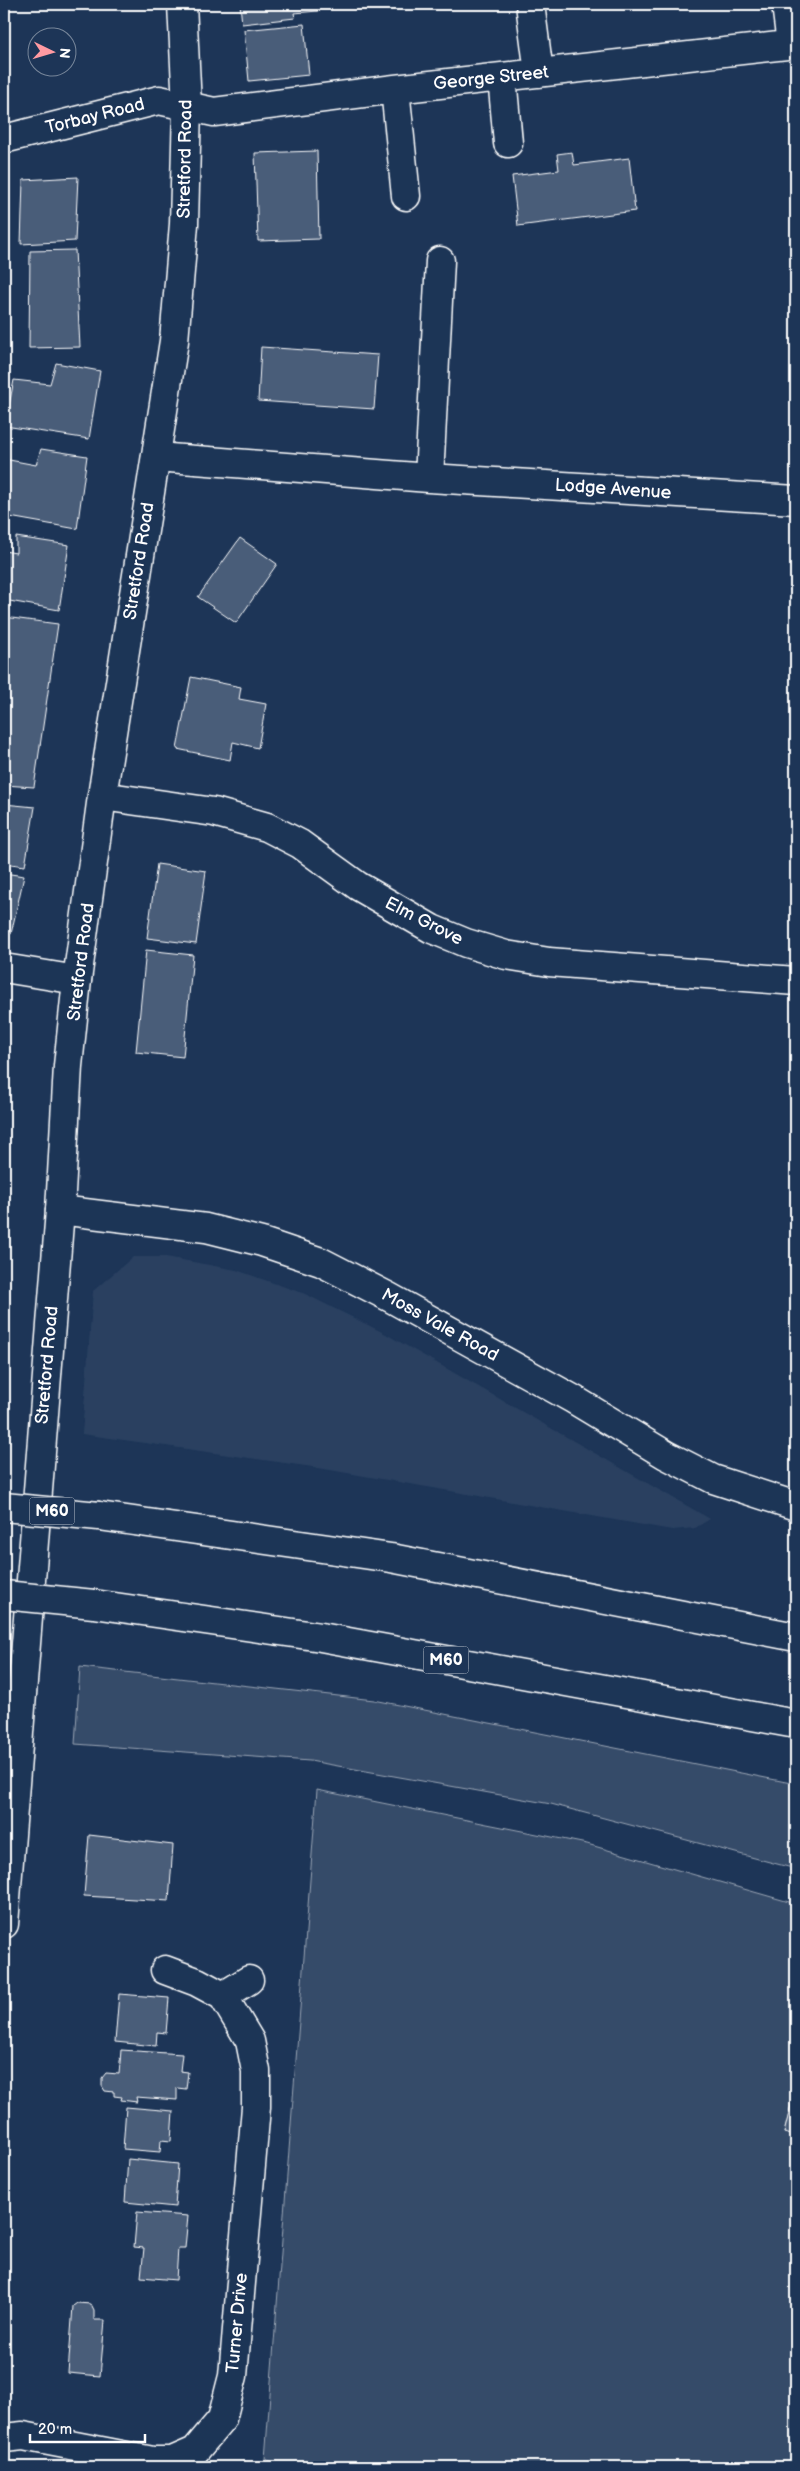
<svg xmlns="http://www.w3.org/2000/svg" width="800" height="2471" viewBox="0 0 800 2471" font-family="'Balsamiq Sans',sans-serif">
<style>
.built{fill:#2a4161}
.green{fill:#364b69;stroke:#9aa5b4}
.building{fill:#4a5d79;stroke:#fff}
.lines{fill:none;stroke-linecap:round;stroke-linejoin:round}
.minor-casing{stroke:#fff;stroke-width:31}
.major-casing{stroke:#fff;stroke-width:31}
.highway-casing{stroke:#fff;stroke-width:31}
.minor{stroke:#1d3557;stroke-width:28}
.major{stroke:#1d3557;stroke-width:28}
.highway{stroke:#1d3557;stroke-width:28}
.highway-bridge-casing{stroke:#fff;stroke-width:31;stroke-linecap:butt}
.highway-bridge{stroke:#1d3557;stroke-width:28}
.labels{text-anchor:middle;dominant-baseline:central;stroke-width:4;stroke-linejoin:round;paint-order:stroke}
.shield{fill:#1d3557;stroke:#bbc2cd;stroke-width:1}
.shield-label{font-size:16px;font-weight:bold;fill:#fff}
.street-label{font-size:18px;fill:#fff;stroke:#1d3557}
</style>
<rect width="100%" height="100%" fill="#1d3557"/>
<filter id="ink" filterUnits="userSpaceOnUse"><feTurbulence type="fractalNoise" baseFrequency=".02" numOctaves="2"/><feDisplacementMap in="SourceGraphic" scale="10" xChannelSelector="R" yChannelSelector="G"/><feConvolveMatrix kernelMatrix="1 2 1 2 8 2 1 2 1" color-interpolation-filters="sRGB"/></filter>
<g filter="url(#ink)">
<path class="built" d="M 133,1257 L 166,1257 L 236,1270 L 305,1294 L 384,1333 L 710,1519 L 695,1528 L 672,1530 L 313,1467 L 82,1434 L 93,1291 Z"/>
<path class="green" d="M 80,1667 L 374,1700 L 796,1784 L 796,1869 L 551,1804 L 310,1761 L 75,1744 Z
M 317,1790 L 587,1844 L 796,1904 L 796,2085 L 784,2133 L 796,2136 L 796,2467 L 286,2467 L 265,2459 Z"/>
<path class="building" d="M 240,4 L 317,4 L 318,11 L 294,13 L 295,18 L 242,24 Z
M 304,24 L 309,75 L 249,81 L 244,30 Z
M 317,151 L 319,239 L 258,241 L 255,153 Z
M 572,152 L 574,165 L 629,158 L 635,211 L 518,226 L 512,176 L 559,170 L 557,154 Z
M 78,177 L 75,241 L 21,244 L 23,180 Z
M 75,250 L 80,347 L 29,348 L 30,251 Z
M 261,347 L 378,355 L 374,409 L 258,401 Z
M 56,363 L 100,371 L 89,439 L 5,426 L 14,380 L 50,384 Z
M 41,449 L 87,456 L 77,529 L 4,516 L 4,459 L 36,465 Z
M 16,537 L 69,545 L 59,610 L 4,600 L 4,551 L 16,553 Z
M 240,538 L 277,564 L 236,623 L 198,597 Z
M 4,617 L 58,624 L 34,787 L 4,785 L 4,669 L 7,660 L 4,659 Z
M 191,677 L 241,687 L 239,699 L 266,704 L 258,748 L 233,742 L 230,760 L 177,749 Z
M 4,804 L 35,807 L 25,866 L 4,863 Z
M 157,864 L 206,871 L 196,944 L 147,938 Z
M 4,873 L 24,876 L 11,934 L 4,932 Z
M 146,950 L 193,955 L 183,1057 L 136,1052 Z
M 89,1835 L 173,1845 L 169,1901 L 84,1896 Z
M 119,1994 L 169,1998 L 166,2033 L 157,2032 L 156,2046 L 115,2042 Z
M 121,2050 L 182,2054 L 180,2071 L 188,2072 L 186,2089 L 177,2088 L 177,2100 L 136,2097 L 137,2102 L 121,2100 L 122,2097 L 114,2096 L 114,2092 L 105,2091 L 102,2086 L 102,2078 L 106,2073 L 119,2074 Z
M 796,2085 L 796,2136 L 784,2133 Z
M 126,2107 L 173,2111 L 171,2141 L 161,2140 L 160,2152 L 123,2149 Z
M 128,2159 L 178,2164 L 175,2207 L 125,2202 Z
M 137,2212 L 188,2216 L 185,2248 L 178,2248 L 176,2280 L 141,2277 L 144,2248 L 134,2247 Z
M 77,2303 L 91,2304 L 94,2310 L 94,2320 L 105,2320 L 100,2376 L 68,2373 L 73,2306 Z"/>
<g class="lines">
<defs>
<path id="minor" d="M 530,4 L 539,73
M 786,4 L 791,44
M 502,77 L 508,143
M 395,89 L 406,196
M 4,139 L 159,100 L 214,112 L 395,89 L 796,44
M 156,457 L 429,478 L 796,500
M 429,478 L 440,261
M 102,796 L 214,812 L 267,827 L 300,844 L 358,886 L 432,929 L 466,943 L 506,955 L 549,962 L 796,981
M 4,968 L 77,980
M 60,1210 L 206,1228 L 262,1242 L 321,1262 L 389,1297 L 573,1399 L 666,1455 L 713,1479 L 796,1506
M 223,1996 L 249,1980
M 4,2438 L 23,2436 L 153,2461 L 172,2461 L 195,2451 L 222,2419 L 233,2376 L 256,2107 L 256,2071 L 250,2041 L 223,1996 L 197,1982 L 165,1970"/>
<path id="major" d="M 4,1924 L 60,1210 L 68,1066 L 77,980 L 102,796 L 174,341 L 184,224 L 187,106 L 182,4"/>
<path id="highway" d="M 99,1516 L 391,1558 L 796,1637
M 94,1604 L 321,1637 L 796,1724"/>
</defs>
<use href="#minor" class="minor-casing"/>
<use href="#major" class="major-casing"/>
<use href="#highway" class="highway-casing"/>
<use href="#minor" class="minor"/>
<use href="#major" class="major"/>
<use href="#highway" class="highway"/>
<defs>
<path id="highway-bridge" d="M 4,1507 L 99,1516
M 4,1595 L 94,1604"/>
</defs>
<use href="#highway-bridge" class="highway-bridge-casing"/>
<use href="#highway-bridge" class="highway-bridge"/>
</g>
</g>
<g class="labels">
<g class="shield">
<rect x="29.5" y="1497.5" width="45" height="27" rx="4"/>
<rect x="423.5" y="1646.5" width="45" height="27" rx="4"/>
</g>
<g class="shield-label">
<text x="52" y="1511">M60</text>
<text x="446" y="1660">M60</text>
</g>
<g class="street-label">
<text transform="translate(491 78) rotate(-6)">George Street</text>
<text transform="translate(95 116) rotate(-14)">Torbay Road</text>
<text transform="translate(185 159) rotate(-89)">Stretford Road</text>
<text transform="translate(613 489) rotate(4)">Lodge Avenue</text>
<text transform="translate(139 561) rotate(-81)">Stretford Road</text>
<text transform="translate(424 921) rotate(27)">Elm Grove</text>
<text transform="translate(81 962) rotate(-83)">Stretford Road</text>
<text transform="translate(440 1325) rotate(29)">Moss Vale Road</text>
<text transform="translate(47 1365) rotate(-85)">Stretford Road</text>
<text transform="translate(237 2323) rotate(-85)">Turner Drive</text>
</g>
</g>
<rect width="800" height="2471" fill="none" stroke="#1d3557" stroke-width="20"/>
<rect x="10" y="10" width="780" height="2451" fill="none" stroke="#fff" stroke-width="2" filter="url(#ink)"/>
<g transform="translate(52 52) rotate(95)"><circle r="24" fill="#1d3557" stroke="#77869a"/>
<path d="M0-4L9 19L0 12L-9 19Z" fill="#ff9aa2"/>
<text y="-8" font-size="14" font-weight="bold" text-anchor="middle" fill="#ffffff">N</text>
</g>
<path d="M30 2434v8h115v-8" fill="none" stroke="#ffffff" stroke-width="2.5"/>
<text x="38" y="2434" font-size="15" fill="#ffffff" stroke="#1d3557" stroke-width="4" paint-order="stroke">20 m</text>
</svg>
